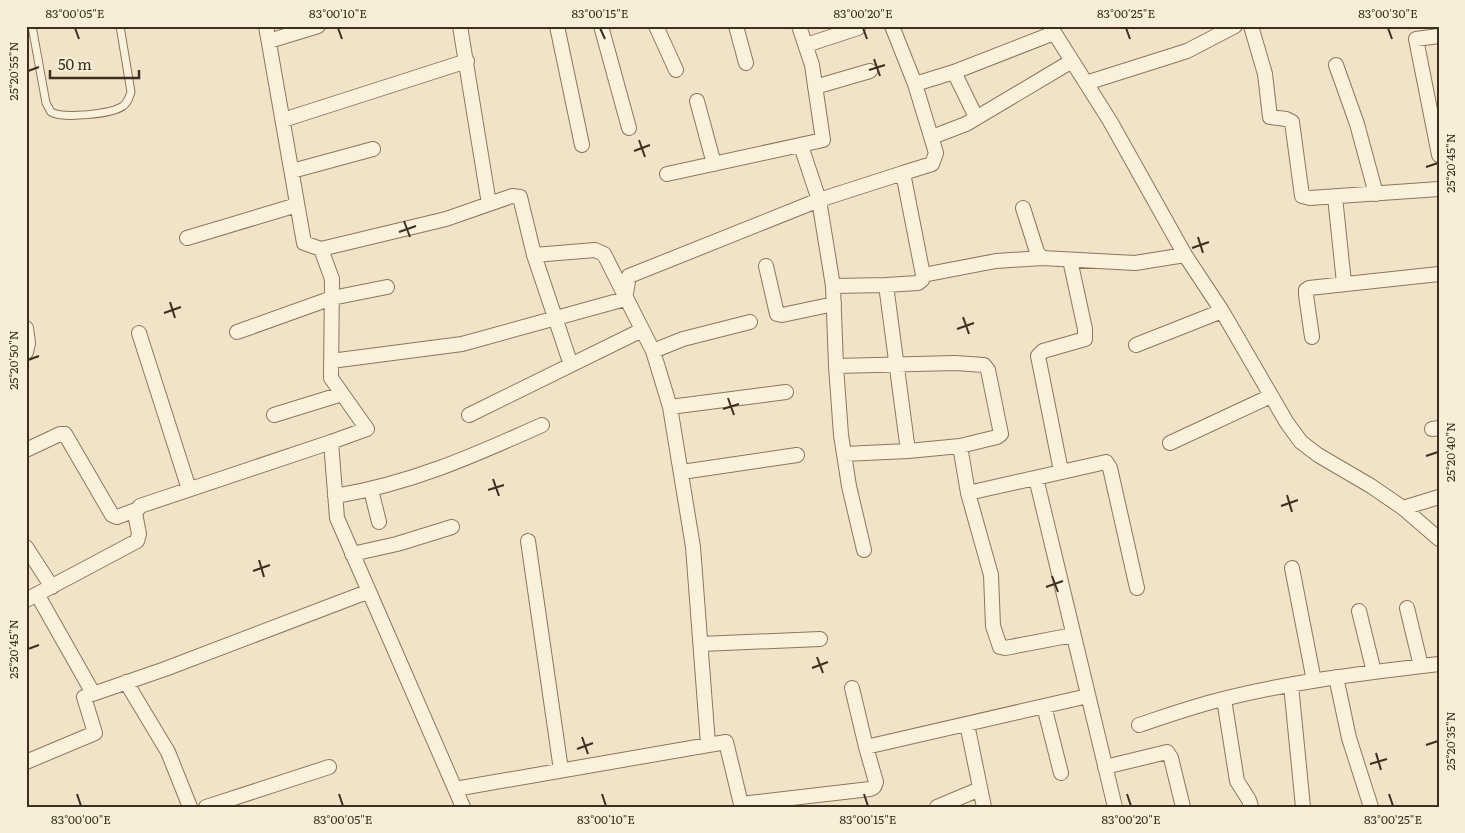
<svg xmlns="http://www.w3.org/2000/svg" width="1465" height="833" viewBox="0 0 1465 833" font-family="Literata,serif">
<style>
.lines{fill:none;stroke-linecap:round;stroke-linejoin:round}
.service-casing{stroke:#8d765c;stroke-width:9}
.minor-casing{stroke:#8d765c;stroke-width:16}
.service{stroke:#faf1dc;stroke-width:7}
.minor{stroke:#faf1dc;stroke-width:14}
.ticks{fill:none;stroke:#3d2e20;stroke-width:2}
.neatline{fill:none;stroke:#3d2e20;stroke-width:2}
.ticks-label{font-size:12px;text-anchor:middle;fill:#3d2e20}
</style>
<rect width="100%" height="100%" fill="#f0e4c8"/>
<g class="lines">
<defs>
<path id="service" d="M 32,26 L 46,103 L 51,112 C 63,119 112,114 123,106 C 128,102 129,98 131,92 L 120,26"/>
<path id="minor" d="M 266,26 L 304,243 L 321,249 L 332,279 L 331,378 L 367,429 L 331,442 L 337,518 L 463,807
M 460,26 L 489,204
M 557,26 L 582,145
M 601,26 L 629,128
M 656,26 L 676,70
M 736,26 L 746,63
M 892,26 L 915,84 L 936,153 L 932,164 L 903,173 L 923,275 L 922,280 L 918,283 L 886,285 L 908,451 L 960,446 L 968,493 L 1106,462 L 1110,468 L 1137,588
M 1050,26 L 1110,121 L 1185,255 L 1222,311 L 1287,423 L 1301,442 L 1318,455 L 1371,486 L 1403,508 L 1439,539
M 1251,26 L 1265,74 L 1270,117 L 1286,119 L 1292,122 L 1302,196 L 1310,198 L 1439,189
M 1439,36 L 1416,39 L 1439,155
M 269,41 L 318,26
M 806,45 L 858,28
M 1336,65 L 1357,124 L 1376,194
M 954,72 L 976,117
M 1086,83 L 1187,51 L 1235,26
M 915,84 L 954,72 L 1054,33
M 815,87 L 870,71
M 697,101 L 714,164
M 283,120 L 467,61
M 932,137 L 966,124 L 1072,61
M 801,146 L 819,200 L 903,173
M 292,171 L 373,149
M 667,174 L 823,140 L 812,65 L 799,26
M 1335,197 L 1344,283
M 1023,208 L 1037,252 L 1042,258 L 1135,263 L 1185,255
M 187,238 L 297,205
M 321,249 L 446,219 L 512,196 L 520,197 L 534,255 L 571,365
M 534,255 L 595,250 L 604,254 L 653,351 L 670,407 L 693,547 L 708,744
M 766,266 L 777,314 L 782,315 L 834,304
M 923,275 L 996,261 L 1042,258
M 833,286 L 886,285
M 26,328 L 28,343 L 26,352
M 237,332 L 332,298 L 387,287
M 139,333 L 189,489
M 1312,337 L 1306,295 L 1306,290 L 1309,288 L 1439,274
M 1136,345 L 1222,311
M 653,351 L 683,339 L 750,322
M 331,361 L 462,344 L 625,299 L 629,276 L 819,200 L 833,286 L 836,366 L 955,363 L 984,365 L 988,370 L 1001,434 L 997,437 L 960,446
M 836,366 L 841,435 L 849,486 L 864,550
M 670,407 L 786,392
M 274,415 L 342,394
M 469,415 L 642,330
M 1432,429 L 1439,428
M 1170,443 L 1271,396
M 26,450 L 60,434 L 65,434 L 112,515 L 117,517 L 136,510
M 844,454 L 908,451
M 1061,471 L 1038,356 L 1043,351 L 1085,339 L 1085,329 L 1070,260
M 682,472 L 797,455
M 1036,478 L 1115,807
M 371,490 L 379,522
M 968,493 L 991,575 L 993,626 L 1000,647 L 1005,648 L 1073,635
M 335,496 C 410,484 473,456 542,425
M 1403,508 L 1439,497
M 528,541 L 561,770
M 26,547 L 52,587
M 352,554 L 397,544 L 452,527
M 1292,568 L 1314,681
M 37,594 L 93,693
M 26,600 L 137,541 L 139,534 L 135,513 L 140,506 L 331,442
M 1407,608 L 1421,666
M 1359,611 L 1374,672
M 701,644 L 820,639
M 1336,677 L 1349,738 L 1371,807
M 126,682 L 168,752 L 190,807
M 1291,685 L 1303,807
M 852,688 L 866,747
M 1224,699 L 1237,781 L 1249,800 L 1251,807
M 1044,706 L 1061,773
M 967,724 L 984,807
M 1139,725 C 1166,716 1194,706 1223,699 C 1294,681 1367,673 1439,664
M 26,762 L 95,733 L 84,697 L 165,669 L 367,592
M 1105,767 L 1167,752 L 1171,758 L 1183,807
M 455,789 L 726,742 L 741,804 L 870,789 L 874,787 L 876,782 L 866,747 L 1088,696
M 206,807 L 329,767
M 937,807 L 980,789"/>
</defs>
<use href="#service" class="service-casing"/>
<use href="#minor" class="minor-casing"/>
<use href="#service" class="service"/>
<use href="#minor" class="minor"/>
</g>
<path class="ticks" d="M 75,28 L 79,39M 338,28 L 342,39M 600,28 L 605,39M 863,28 L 867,39M 1126,28 L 1130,39M 1388,28 L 1392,39M 874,59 L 880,76M 869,70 L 885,65M 28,71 L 39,67M 639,140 L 645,157M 634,151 L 650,145M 1426,167 L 1438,163M 404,221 L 410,237M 399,232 L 416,226M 1198,237 L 1203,253M 1192,248 L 1209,242M 170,302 L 175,318M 164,313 L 181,307M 963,317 L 969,334M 957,329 L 974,323M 28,360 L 39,356M 728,398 L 734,415M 723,409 L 739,404M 1426,456 L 1438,452M 493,479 L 499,496M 488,490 L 504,485M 1287,495 L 1292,512M 1281,506 L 1298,500M 259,560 L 264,577M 253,571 L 270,565M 1052,576 L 1058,592M 1046,587 L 1063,581M 28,649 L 39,645M 817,657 L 823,673M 812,668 L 828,662M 582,737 L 588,754M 1426,745 L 1438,741M 577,749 L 593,743M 1376,753 L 1381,770M 1370,764 L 1387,759M 77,794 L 81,806M 339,794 L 343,806M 602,794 L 606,806M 864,794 L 868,806M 1127,794 L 1131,806M 1389,794 L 1393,806"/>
<rect width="1465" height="833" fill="none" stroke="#f7eed8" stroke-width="55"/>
<path d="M50 70v8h89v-8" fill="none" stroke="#3d2e20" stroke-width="2.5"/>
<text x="58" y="70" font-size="15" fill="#3d2e20" stroke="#f7eed8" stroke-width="4" paint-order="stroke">50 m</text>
<rect x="28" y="28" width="1410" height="778" class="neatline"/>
<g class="ticks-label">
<text x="75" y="18">83°00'05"E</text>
<text x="338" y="18">83°00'10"E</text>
<text x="600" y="18">83°00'15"E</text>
<text x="863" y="18">83°00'20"E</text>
<text x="1126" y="18">83°00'25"E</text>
<text x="1388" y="18">83°00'30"E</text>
<text transform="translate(14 71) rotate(-90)" y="4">25°20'55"N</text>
<text transform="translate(1451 163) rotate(-90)" y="4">25°20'45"N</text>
<text transform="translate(14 360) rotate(-90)" y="4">25°20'50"N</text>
<text transform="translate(1451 452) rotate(-90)" y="4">25°20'40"N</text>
<text transform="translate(14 649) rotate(-90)" y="4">25°20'45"N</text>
<text transform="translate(1451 741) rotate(-90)" y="4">25°20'35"N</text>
<text x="81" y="824">83°00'00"E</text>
<text x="343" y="824">83°00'05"E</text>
<text x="606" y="824">83°00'10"E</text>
<text x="868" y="824">83°00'15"E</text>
<text x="1131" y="824">83°00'20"E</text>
<text x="1393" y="824">83°00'25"E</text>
</g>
</svg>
